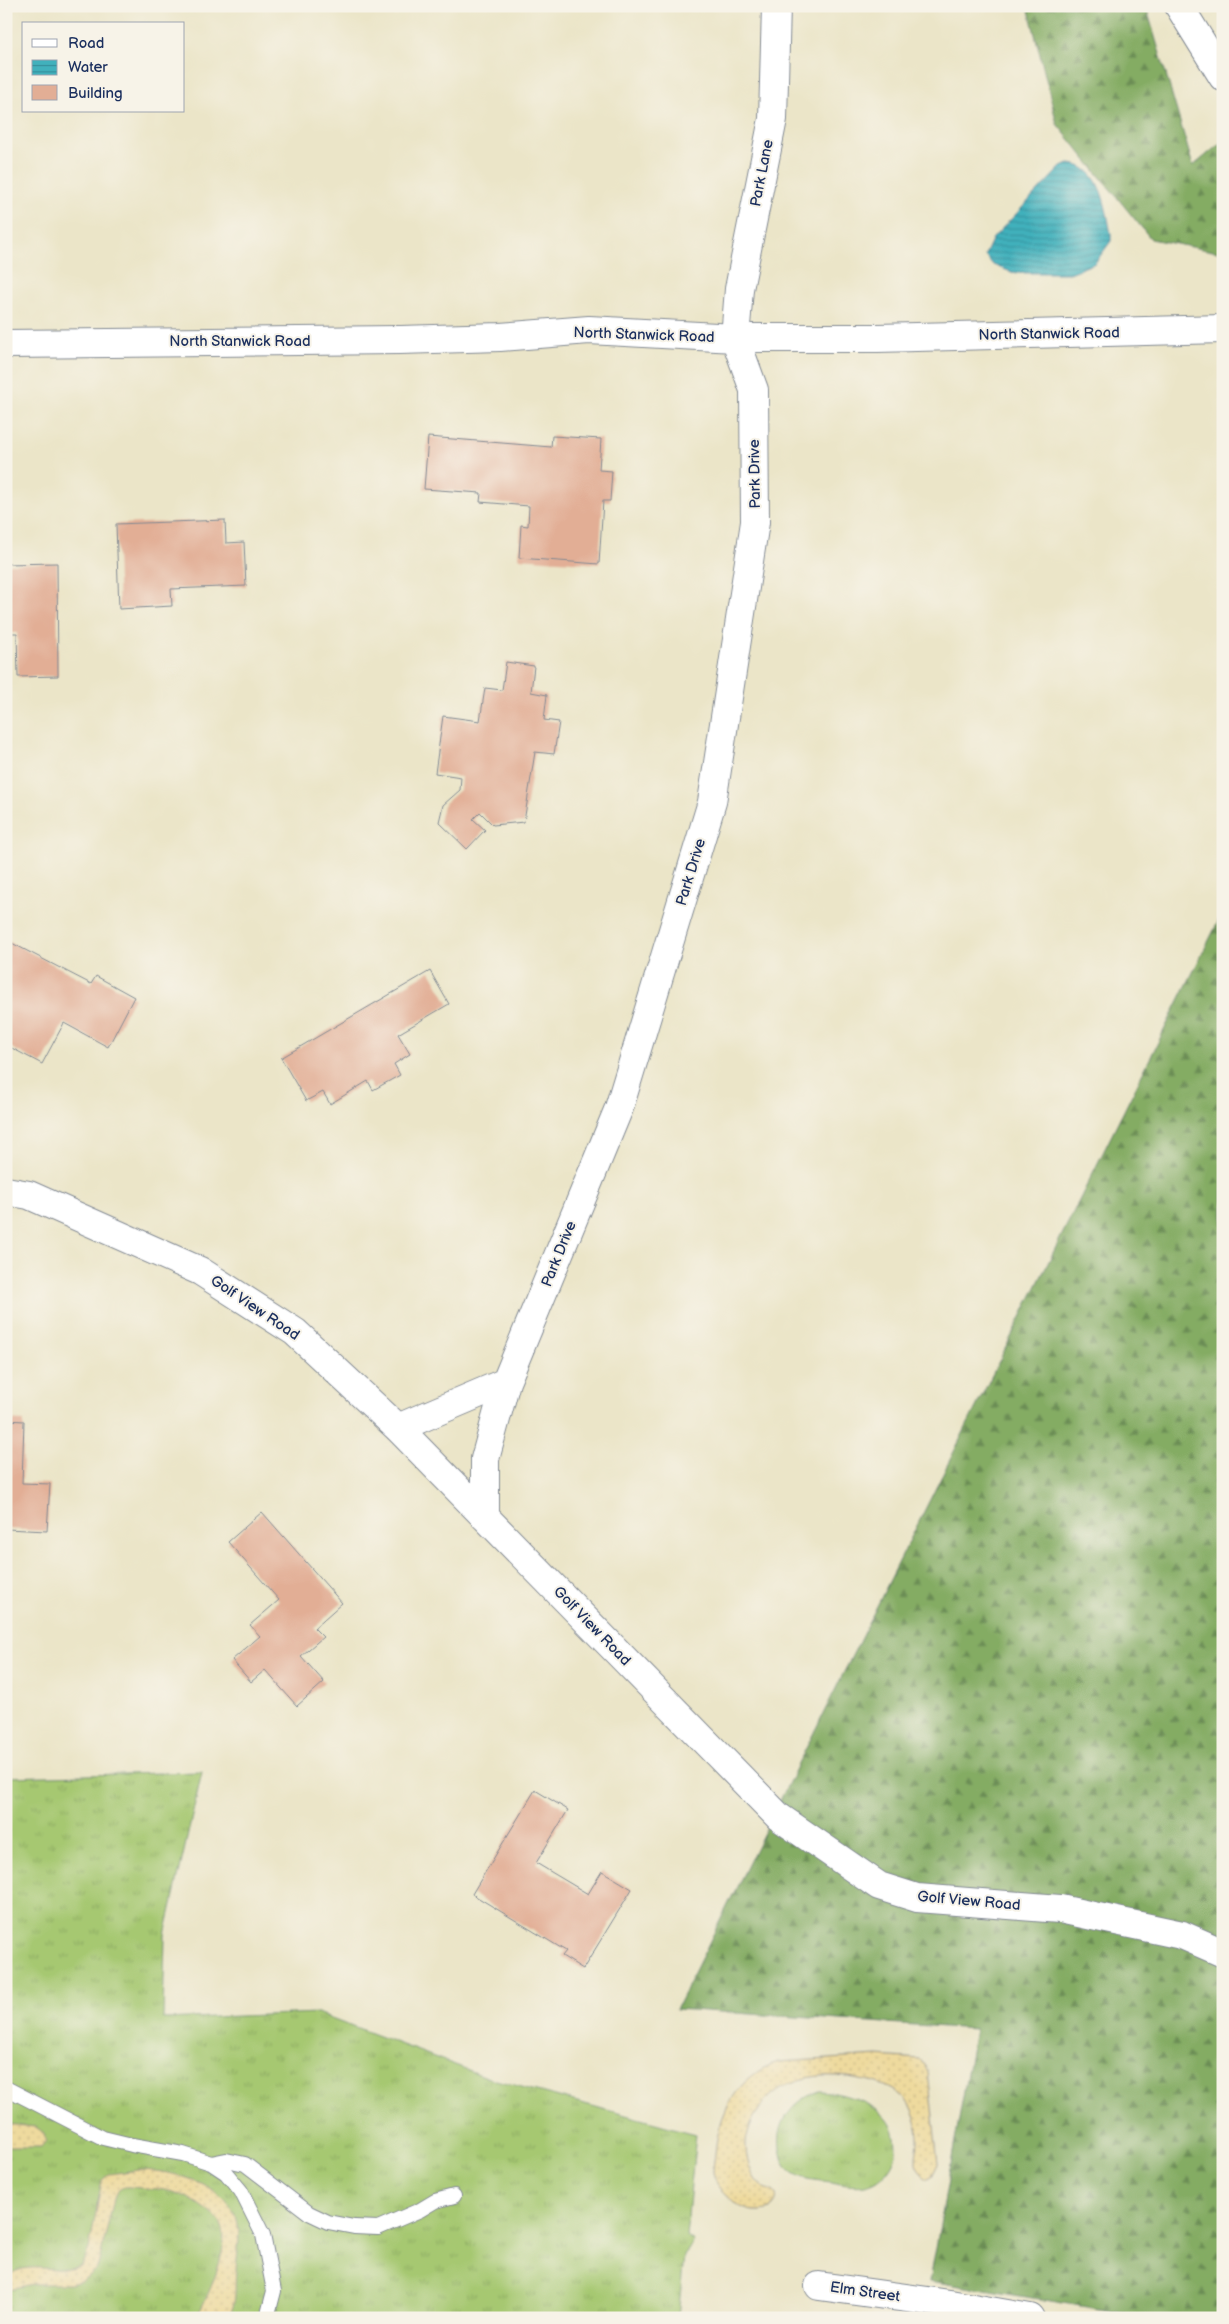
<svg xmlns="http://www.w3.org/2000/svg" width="1229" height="2324" viewBox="0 0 1229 2324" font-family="'Balsamiq Sans',sans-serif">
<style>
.grass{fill:url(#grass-tufts);stroke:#607c68}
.forest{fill:url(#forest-firs);stroke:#506e60}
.sand{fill:url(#sand-dots);stroke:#84847e}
.water{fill:url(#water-rules);stroke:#2e708d}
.building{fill:#e2ae95}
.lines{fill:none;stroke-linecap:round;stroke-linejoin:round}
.service-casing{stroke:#838a93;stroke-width:16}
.minor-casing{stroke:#838a93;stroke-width:30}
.service{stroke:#fff;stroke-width:14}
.minor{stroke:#fff;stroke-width:28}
.labels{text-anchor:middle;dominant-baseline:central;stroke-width:4;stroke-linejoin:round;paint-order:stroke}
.street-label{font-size:15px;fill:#1b2f5e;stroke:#f7f3e8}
</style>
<defs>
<pattern id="grass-tufts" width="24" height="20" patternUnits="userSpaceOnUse" patternTransform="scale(1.25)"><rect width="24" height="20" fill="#a6c871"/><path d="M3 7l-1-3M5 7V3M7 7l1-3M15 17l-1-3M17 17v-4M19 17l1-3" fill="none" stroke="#8eac64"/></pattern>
<pattern id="forest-firs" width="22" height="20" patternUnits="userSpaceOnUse" patternTransform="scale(1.25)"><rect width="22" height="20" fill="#84ac63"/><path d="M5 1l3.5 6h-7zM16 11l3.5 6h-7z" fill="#6b8c55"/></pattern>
<pattern id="sand-dots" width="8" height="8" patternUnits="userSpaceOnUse" patternTransform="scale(1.25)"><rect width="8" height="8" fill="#eeda9e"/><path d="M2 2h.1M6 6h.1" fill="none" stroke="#ccbb8a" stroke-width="1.8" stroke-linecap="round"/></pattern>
<pattern id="water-rules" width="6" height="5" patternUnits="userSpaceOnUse" patternTransform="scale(1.25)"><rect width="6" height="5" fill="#41b1bc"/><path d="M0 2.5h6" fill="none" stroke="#36909c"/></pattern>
</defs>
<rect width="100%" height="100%" fill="#f7f3e8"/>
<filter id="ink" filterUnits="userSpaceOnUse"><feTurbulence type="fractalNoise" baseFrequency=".02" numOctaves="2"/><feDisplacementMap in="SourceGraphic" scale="10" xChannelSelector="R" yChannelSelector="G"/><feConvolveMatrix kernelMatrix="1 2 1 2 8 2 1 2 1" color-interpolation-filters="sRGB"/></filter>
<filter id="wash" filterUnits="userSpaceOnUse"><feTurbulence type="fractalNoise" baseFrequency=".0096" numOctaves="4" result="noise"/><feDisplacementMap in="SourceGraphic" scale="20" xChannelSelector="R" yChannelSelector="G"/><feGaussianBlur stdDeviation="1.12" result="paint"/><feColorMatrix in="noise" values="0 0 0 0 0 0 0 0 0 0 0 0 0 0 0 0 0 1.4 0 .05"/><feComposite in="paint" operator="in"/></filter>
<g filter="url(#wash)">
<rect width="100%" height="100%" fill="#ebe5c8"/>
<path class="grass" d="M 202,1772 L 165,1935 L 163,2019 L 318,2013 L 492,2079 L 696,2134 L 686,2236 L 694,2241 L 684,2256 L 678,2318 L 6,2318 L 6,1777 Z
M 820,2091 C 842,2092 883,2105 892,2127 C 895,2134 896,2143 896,2150 C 896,2162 886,2175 876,2181 C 862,2189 845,2185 831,2182 C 816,2180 799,2180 788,2169 C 783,2164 781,2155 780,2148 C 776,2121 795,2099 820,2091 Z"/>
<path class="forest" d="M 1028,6 L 1146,6 L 1193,166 L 1223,141 L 1223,253 L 1151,239 L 1057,124 Z
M 1223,912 L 1223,2318 L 1153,2318 L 930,2281 L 975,2029 L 676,2009 Z"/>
<path class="sand" d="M 878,2056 L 920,2059 L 928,2071 L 938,2164 L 932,2176 L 928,2178 C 923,2176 917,2169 916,2164 C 915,2155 919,2145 918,2137 C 916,2098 896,2086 860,2079 C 819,2071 779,2076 756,2114 C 751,2122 747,2133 746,2143 C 745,2156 751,2180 763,2187 C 767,2190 774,2189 776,2195 C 778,2200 774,2205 771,2209 C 756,2213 744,2212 733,2200 C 725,2193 715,2185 713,2173 C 713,2167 714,2160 715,2154 C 718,2114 738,2075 778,2062 Z
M 6,2124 L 36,2127 L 44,2133 L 46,2141 L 41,2147 L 6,2147 Z
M 138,2170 C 170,2170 223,2182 236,2217 C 242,2235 237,2252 236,2270 C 234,2287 238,2302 228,2318 L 196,2318 C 207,2299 228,2252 223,2230 C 222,2223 215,2217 209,2212 C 186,2194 172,2189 142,2188 C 130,2188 122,2183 115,2195 L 100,2258 L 97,2269 L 89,2276 L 81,2281 L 71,2284 L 33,2284 L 9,2289 L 6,2286 L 6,2277 C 30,2258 56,2276 81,2266 L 89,2249 L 102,2180 L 109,2174 Z"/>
<path class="water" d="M 1069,164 C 1102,165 1106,210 1111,234 L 1111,241 L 1095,263 L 1070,273 L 1014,273 L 993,265 L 985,255 L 993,238 L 1061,167 Z"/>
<g id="blocks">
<path class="building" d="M 552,436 L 601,439 L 599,470 L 612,471 L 610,501 L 603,501 L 599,564 L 519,558 L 521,525 L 528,526 L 529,506 L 480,502 L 481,493 L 424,489 L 428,437 L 551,447 Z
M 225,520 L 226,543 L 244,542 L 246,586 L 171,589 L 172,606 L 119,609 L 116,524 Z
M 57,563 L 58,676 L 18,677 L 17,633 L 6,633 L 6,564 Z
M 506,662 L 534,666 L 531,692 L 547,695 L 544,720 L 559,722 L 554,754 L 535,752 L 524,822 L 493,825 L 480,812 L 473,819 L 485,830 L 467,849 L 439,822 L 443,805 L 460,790 L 461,777 L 435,773 L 443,716 L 480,721 L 485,688 L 502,690 Z
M 6,940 L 91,984 L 96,976 L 134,997 L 108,1047 L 64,1023 L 42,1064 L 6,1045 Z
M 430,971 L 449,1004 L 398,1034 L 410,1054 L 394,1064 L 400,1075 L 373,1090 L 368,1081 L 330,1104 L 323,1092 L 306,1101 L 281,1058 Z
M 6,1420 L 24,1421 L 22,1483 L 50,1484 L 47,1531 L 6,1529 Z
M 262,1512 L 342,1603 L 314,1628 L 323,1637 L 301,1656 L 324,1682 L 297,1706 L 265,1670 L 251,1682 L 232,1660 L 260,1636 L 250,1625 L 279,1600 L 228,1542 Z
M 535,1790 L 568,1810 L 536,1863 L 588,1894 L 602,1871 L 632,1889 L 583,1969 L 562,1956 L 566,1951 L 472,1894 Z"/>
</g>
</g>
<g filter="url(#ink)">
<use href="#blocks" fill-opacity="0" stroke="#838a93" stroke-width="1"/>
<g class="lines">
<defs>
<path id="service" d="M 6,2088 L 103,2138 L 132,2145 L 183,2154 L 211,2163 L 226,2173 L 241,2191 L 263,2235 L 274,2291 L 267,2318
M 211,2163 L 226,2160 L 245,2164 L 309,2213 L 328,2222 L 354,2227 L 378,2228 L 420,2210 L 435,2201 L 454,2196"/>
<path id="minor" d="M 1179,6 L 1223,77
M 6,344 L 400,340 L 500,337 L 589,330 L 735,338 L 877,338 L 1223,329
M 6,1191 L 29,1195 L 200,1271 L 295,1332 L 398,1428 L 779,1817 L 879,1886 L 917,1898 L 1060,1909 L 1182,1935 L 1223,1953
M 398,1428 L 506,1382
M 485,1517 L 485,1459 L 506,1382 L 619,1108 L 712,802 L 755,522 L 754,390 L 735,338 L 739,289 L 773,119 L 776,6
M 819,2286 L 950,2304 L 1030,2318"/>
</defs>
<use href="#service" class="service-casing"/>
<use href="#minor" class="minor-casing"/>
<use href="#service" class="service"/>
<use href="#minor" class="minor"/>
</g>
</g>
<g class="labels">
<g class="street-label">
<text transform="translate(762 173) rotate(-79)">Park Lane</text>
<text transform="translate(1049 334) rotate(-1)">North Stanwick Road</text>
<text transform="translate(644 335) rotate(2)">North Stanwick Road</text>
<text x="240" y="341">North Stanwick Road</text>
<text transform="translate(755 474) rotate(-91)">Park Drive</text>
<text transform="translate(691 872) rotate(-73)">Park Drive</text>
<text transform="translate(559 1254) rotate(-68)">Park Drive</text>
<text transform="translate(255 1308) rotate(34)">Golf View Road</text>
<text transform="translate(592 1626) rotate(46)">Golf View Road</text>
<text transform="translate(969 1901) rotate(5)">Golf View Road</text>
<text transform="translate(865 2292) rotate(8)">Elm Street</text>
</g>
</g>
<rect width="1229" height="2324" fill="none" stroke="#f7f3e8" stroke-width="25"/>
<rect x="22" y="22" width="162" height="90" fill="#f7f3e8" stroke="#9fa5b1"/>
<rect x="32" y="39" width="25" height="8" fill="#ffffff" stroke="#9fa5b1"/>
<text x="68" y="48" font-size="15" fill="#1b2f5e">Road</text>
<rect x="32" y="60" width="25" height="15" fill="url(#water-rules)" stroke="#9fa5b1"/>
<text x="68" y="72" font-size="15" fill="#1b2f5e">Water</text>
<rect x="32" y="85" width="25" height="15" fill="#e2ae95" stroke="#9fa5b1"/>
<text x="68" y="98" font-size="15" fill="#1b2f5e">Building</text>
</svg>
